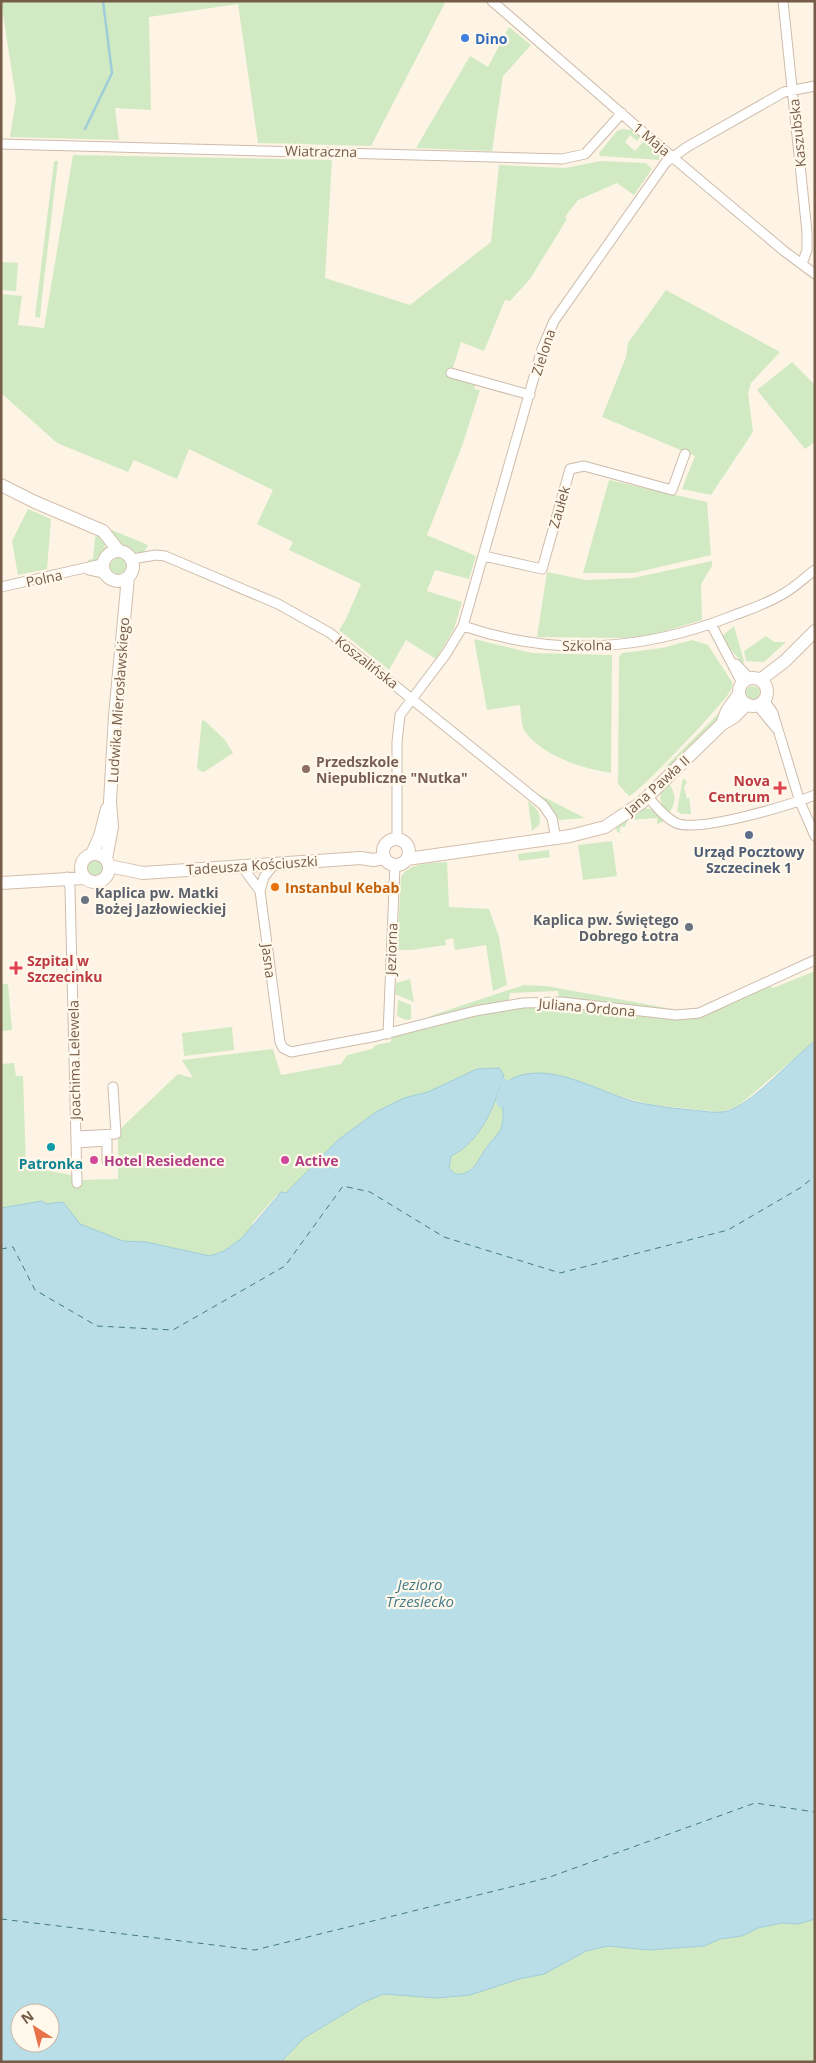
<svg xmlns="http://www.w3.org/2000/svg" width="816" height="2063" viewBox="0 0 816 2063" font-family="'Open Sans',sans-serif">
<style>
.green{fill:#d1eac3}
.water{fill:#b9dee7;stroke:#9fcdd8;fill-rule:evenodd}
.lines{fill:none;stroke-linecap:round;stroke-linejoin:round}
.stream{stroke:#9fcdd8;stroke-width:2.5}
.canal{stroke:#b9dee7;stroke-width:9}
.ferry{stroke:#427a8a;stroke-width:1;stroke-dasharray:6 5;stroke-linecap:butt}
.street-casing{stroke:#cebcab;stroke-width:11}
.secondary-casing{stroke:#d3beab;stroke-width:14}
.street{stroke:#fff;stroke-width:9}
.secondary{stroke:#fff;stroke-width:12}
.shop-dot{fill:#3f7fe0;stroke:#fff8eb;stroke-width:2}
.education-dot{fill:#8d6e63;stroke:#fff8eb;stroke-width:2}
.health-dot{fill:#e0444e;stroke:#fff8eb;stroke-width:2}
.service-dot{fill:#5c6f8a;stroke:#fff8eb;stroke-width:2}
.food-dot{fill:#e8710a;stroke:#fff8eb;stroke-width:2}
.worship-dot{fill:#6b7280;stroke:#fff8eb;stroke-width:2}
.culture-dot{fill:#0f9aa8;stroke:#fff8eb;stroke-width:2}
.hotel-dot{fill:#d1479c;stroke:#fff8eb;stroke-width:2}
.labels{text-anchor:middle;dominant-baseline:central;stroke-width:4.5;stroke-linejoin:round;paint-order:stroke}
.shop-label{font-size:14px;font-weight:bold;fill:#366cbe;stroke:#fff8eb;text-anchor:start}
.street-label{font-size:14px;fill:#765b49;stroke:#fff8eb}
.education-label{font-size:14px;font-weight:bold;fill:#785e54;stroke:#fff8eb;text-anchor:start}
.health-label{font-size:14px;font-weight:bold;fill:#be3a42;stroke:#fff8eb;text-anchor:end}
.service-label{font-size:14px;font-weight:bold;fill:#4e5e75;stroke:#fff8eb}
.food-label{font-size:14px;font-weight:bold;fill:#c56008;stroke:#fff8eb;text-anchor:start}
.worship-label{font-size:14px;font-weight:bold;fill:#5b616d;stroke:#fff8eb;text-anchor:start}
.hotel-label{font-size:14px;font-weight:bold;fill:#b23c85;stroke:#fff8eb;text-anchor:start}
.culture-label{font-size:14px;font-weight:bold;fill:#0d838f;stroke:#fff8eb}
.water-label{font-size:15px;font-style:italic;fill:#427a8a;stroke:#fff8eb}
</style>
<rect width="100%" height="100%" fill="#fdf4e5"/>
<path class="green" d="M 1,1 L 446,1 L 371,146 L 258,143 L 238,4 L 149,17 L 151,110 L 115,108 L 119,140 L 10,137 L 16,99 Z
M 509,27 L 531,45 L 503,76 L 492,151 L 416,148 L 470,56 L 488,67 Z
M 622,129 L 632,130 L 640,137 L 637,141 L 630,135 L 625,142 L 635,151 L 644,141 L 660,154 L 659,160 L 600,156 L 599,153 L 617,131 Z
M 73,155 L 332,160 L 325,278 L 410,305 L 491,242 L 499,165 L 565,168 L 601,161 L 646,163 L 652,169 L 634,195 L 617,183 L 578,200 L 565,217 L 567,219 L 530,279 L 510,301 L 505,300 L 484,351 L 461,342 L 450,377 L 475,385 L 474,389 L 480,390 L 462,446 L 427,535 L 476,556 L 469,579 L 435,570 L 427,591 L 462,602 L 454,629 L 436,659 L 406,640 L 389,670 L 339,630 L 346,619 L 361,584 L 289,550 L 293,542 L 257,524 L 273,490 L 189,449 L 177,479 L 134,460 L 128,472 L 57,443 L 1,393 L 1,294 L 22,296 L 18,325 L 44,328 Z
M 54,161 L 58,161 L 42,297 L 40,318 L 35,317 Z
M 1,262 L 18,263 L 16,291 L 1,290 Z
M 666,290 L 780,352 L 751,383 L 748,393 L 753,432 L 711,495 L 682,489 L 695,456 L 602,417 L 626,357 L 628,343 Z
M 792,362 L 815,385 L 815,442 L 805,449 L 757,390 Z
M 609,480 L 707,502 L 711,555 L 634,573 L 583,573 Z
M 28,509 L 51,519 L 47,569 L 18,575 L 12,541 Z
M 112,530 L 148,545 L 143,554 C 126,555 121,545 111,534 Z
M 100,535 L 105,542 L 105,553 L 98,562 L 88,563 L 88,560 L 93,559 L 95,537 Z
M110 566a8 8 0 1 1 16 0a8 8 0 1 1-16 0Z
M 712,561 L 712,566 L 701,584 L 702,620 L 652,635 L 626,638 L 537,637 L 547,572 L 586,580 L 633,578 Z
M 734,626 L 744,661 L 743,664 L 722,639 L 724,637 L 723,635 Z
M 766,636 L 774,642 L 786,642 L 764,662 L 746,661 L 744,651 Z
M 474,639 L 532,653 L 612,655 L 611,773 C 581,768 545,757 525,732 C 521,726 521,713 520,705 L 487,710 Z
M 692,640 L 708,645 L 732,682 C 733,686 732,689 729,693 C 721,706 638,794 629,796 L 618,784 L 619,657 L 622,653 L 662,648 Z
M746 693a7 7 0 1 1 14 0a7 7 0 1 1-14 0Z
M 722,710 L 718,720 L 667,772 L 665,767 Z
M 202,720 L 205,721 L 225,740 L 233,753 L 204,772 L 200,771 L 197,768 Z
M 683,778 L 687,782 L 684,787 L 687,799 L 689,797 L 691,814 L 681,814 L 677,811 Z
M 668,782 C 676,793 677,802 669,813 C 657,800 658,796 668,782 Z
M 532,791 L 585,818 L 559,820 L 550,806 Z
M 528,801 C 537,809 542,813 539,825 L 532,831 Z
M 645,808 L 654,810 L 663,819 L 663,822 L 657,824 L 657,818 L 628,820 L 625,827 L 620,827 L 620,833 L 617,832 L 616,826 Z
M 612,841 L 617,876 L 583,880 L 578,845 Z
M 549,850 L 550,857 L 519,861 L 518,854 Z
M87 867a8 8 0 1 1 16 0a8 8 0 1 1-16 0Z
M 447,862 L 449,907 L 489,909 L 499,937 L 507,985 L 493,991 L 486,945 L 455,950 L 453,938 L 445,940 L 446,945 L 412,950 L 397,950 L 401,877 C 410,862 431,863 447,862 Z
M 815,971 L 815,1041 L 737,1107 L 720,1112 L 653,1105 L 625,1098 L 564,1078 L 528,1074 L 502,1115 L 503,1124 L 498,1135 L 486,1147 L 480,1161 L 467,1172 L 455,1174 L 449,1168 L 451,1156 C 482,1142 494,1106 504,1075 L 499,1068 L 477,1069 L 428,1092 L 404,1098 L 376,1112 L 309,1170 L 299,1182 L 286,1193 L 277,1195 L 253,1222 L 244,1257 L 100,1257 L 43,1201 L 1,1208 L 1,1064 L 14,1063 L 16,1076 L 69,1075 L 23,1076 L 26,1167 L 72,1175 L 82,1180 L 118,1179 L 118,1131 L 178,1074 L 193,1078 L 182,1060 L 273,1049 L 281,1075 L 341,1064 L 347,1055 L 372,1049 L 376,1045 L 391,1042 L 392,1037 L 476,1016 L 523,1008 L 574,1008 L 620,1015 L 621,1013 L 674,1019 L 695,1019 L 769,986 L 773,988 Z
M 410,979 L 414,1002 L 395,994 L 396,983 Z
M 1,984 L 8,984 L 12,1030 L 1,1031 Z
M 524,985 L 546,986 L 673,1009 L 559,998 L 558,991 L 510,993 L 509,1000 L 430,1018 L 430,1016 Z
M 398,1000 L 411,1005 L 411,1019 L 406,1020 L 397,1016 Z
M 232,1027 L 234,1050 L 184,1056 L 182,1033 Z
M 815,1919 L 815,2062 L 281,2062 L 304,2038 L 364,2002 L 384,1994 L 403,1995 L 544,1974 L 586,1951 L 608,1946 L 649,1950 L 704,1946 L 720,1939 L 742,1936 L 758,1928 L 782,1923 L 798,1924 Z"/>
<path class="water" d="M 815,1041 L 815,1919 L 798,1924 L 782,1923 L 758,1928 L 742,1936 L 720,1939 L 704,1946 L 649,1950 L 608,1946 L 586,1951 L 544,1974 L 519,1979 L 470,1995 L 437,1998 L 384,1994 L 364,2002 L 304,2038 L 281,2062 L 1,2062 L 1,1208 L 42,1201 L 46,1204 L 63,1202 L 80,1224 L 123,1241 L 146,1242 L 210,1256 L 224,1251 L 242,1238 L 281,1192 L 286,1193 L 338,1140 L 376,1112 L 404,1098 L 428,1092 L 477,1069 L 499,1068 L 504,1075 C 494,1106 482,1141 451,1156 L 449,1168 L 455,1174 C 475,1175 477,1160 487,1147 C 492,1139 500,1135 502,1125 C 507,1107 490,1083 522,1075 C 558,1066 598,1091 632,1101 C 652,1106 672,1108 692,1110 C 706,1111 720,1115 733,1109 C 757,1098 792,1059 815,1041 ZM 20,2013 L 50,2013 L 50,2043 L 20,2043 Z"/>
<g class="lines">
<path class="stream" d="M 85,129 L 112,73 L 103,1"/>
<path class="canal" d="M 501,1103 L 501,1096 L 507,1085 L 502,1082"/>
<path class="ferry" d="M 1,1249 L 13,1247 L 35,1290 L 97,1326 L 173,1330 L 285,1266 L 343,1186 L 370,1192 L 444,1237 L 560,1273 L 728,1230 L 800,1188 L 815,1176
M 1,1919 L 255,1950 L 547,1878 L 755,1803 L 815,1812"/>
<defs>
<path id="street" d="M 492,1 L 645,134 L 784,251 L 815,274
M 783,1 L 807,232 L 807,250 L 802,264
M 1,144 L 562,159 L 585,154 L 622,113
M 451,373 L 530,395
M 484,556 L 542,569 L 570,469 L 584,466 L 672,490 L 685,454
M 132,559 L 156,555 L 165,556 L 278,604 L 330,633 L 543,805 L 552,818 L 556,839
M 89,570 L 104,573
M 1,587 L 102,564
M 711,624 L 742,683
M 463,626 C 555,657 643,651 732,616 C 748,610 766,604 781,595 C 793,589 804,578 815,570
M 736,664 L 750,679
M 764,700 L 773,713 L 800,802 L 815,836
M 757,705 L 776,728
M 648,797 C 656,806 665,818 676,823 C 699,833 790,805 815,795
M 397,839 L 397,742 L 400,715 L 446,654 L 463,626 L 542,349 L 554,321 L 666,162 L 687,147 L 784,92 L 815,86
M 275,863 L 264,877 L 260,891 L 280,1042 L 283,1048 L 291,1052 L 377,1036 L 475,1011 L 523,1003 L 561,1002 L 676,1015 L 699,1013 L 815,960
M 241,865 L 260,891
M 67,877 L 70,888 L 77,1183
M 388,1034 L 395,865
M 76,1136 L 116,1134 L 113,1087
M 76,1143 L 107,1141 L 107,1161"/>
<path id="secondary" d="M 1,485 L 35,502 L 103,531 L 118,550
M103 566a15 15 0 1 1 30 0a15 15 0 1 1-30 0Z
M739 692a14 14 0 1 1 28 0a14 14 0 1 1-28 0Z
M 760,680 L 785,661 L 815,631
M 722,724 L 727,711 L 739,694
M383 852a13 13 0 1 1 26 0a13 13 0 1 1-26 0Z
M81 868a14 14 0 1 1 28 0a14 14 0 1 1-28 0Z
M 92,854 L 100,836 L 107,809
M 106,859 L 112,827 L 110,802 L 115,716 L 128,577
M 407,859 L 570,836 L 605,827 L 641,803 L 722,724 L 734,717 L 747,704
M 109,866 L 143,873 L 361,858 L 373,860 L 385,858
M 1,883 L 85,878"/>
</defs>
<use href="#street" class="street-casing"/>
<use href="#secondary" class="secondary-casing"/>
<use href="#street" class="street"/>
<use href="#secondary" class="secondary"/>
</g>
<circle class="shop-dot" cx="465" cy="38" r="5"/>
<circle class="education-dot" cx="306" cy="769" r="5"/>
<g class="health-dot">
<path d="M777.5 780.5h5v5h5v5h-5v5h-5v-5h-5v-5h5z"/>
<path d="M13.5 960.5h5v5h5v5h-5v5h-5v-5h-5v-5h5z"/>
</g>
<circle class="service-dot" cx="749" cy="835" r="5"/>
<circle class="food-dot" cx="275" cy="887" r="5"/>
<g class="worship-dot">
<circle cx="85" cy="900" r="5"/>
<circle cx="689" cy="927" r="5"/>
</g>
<circle class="culture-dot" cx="51" cy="1147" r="5"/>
<g class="hotel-dot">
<circle cx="94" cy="1160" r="5"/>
<circle cx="285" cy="1160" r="5"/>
</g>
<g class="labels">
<g class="shop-label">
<text x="475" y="38">Dino</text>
</g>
<g class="street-label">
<text transform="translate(797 133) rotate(-96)">Kaszubska</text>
<text transform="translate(652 139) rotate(40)">1 Maja</text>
<text transform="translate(321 151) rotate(1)">Wiatraczna</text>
<text transform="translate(543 352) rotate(-72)">Zielona</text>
<text transform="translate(559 507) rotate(-74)">Zaułek</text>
<text transform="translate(44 578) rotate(-12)">Polna</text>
<text transform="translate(587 645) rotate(-1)">Szkolna</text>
<text transform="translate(367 662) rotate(38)">Koszalińska</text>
<text transform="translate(118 700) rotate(-86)">Ludwika Mierosławskiego</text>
<text transform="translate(657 785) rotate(-42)">Jana Pawła II</text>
<text transform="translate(252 865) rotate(-4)">Tadeusza Kościuszki</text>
<text transform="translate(391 949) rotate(-88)">Jeziorna</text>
<text transform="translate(269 961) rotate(83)">Jasna</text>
<text transform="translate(587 1007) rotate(5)">Juliana Ordona</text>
<text transform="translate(74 1060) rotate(-91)">Joachima Lelewela</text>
</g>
<g class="education-label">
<text x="316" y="761">Przedszkole<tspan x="316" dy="16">Niepubliczne "Nutka"</tspan></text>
</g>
<g class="health-label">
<text x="770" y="780">Nova<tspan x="770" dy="16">Centrum</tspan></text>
<text x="27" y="960" text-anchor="start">Szpital w<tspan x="27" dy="16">Szczecinku</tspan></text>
</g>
<g class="service-label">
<text x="749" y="851">Urząd Pocztowy<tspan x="749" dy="16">Szczecinek 1</tspan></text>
</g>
<g class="food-label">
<text x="285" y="887">Instanbul Kebab</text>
</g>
<g class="worship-label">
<text x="95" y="892">Kaplica pw. Matki<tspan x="95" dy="16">Bożej Jazłowieckiej</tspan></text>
<text x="679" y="919" text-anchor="end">Kaplica pw. Świętego<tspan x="679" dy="16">Dobrego Łotra</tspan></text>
</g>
<g class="hotel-label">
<text x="104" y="1160">Hotel Resiedence</text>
<text x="295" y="1160">Active</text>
</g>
<g class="culture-label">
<text x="51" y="1163">Patronka</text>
</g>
<g class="water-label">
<text x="420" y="1584">Jezioro<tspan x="420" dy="17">Trzesiecko</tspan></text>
</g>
</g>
<rect width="816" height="2063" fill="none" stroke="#765b49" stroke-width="5"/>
<g transform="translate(35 2028) rotate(324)"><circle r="24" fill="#fff8eb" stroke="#c8b9aa"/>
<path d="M0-4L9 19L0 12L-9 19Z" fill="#e87248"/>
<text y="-8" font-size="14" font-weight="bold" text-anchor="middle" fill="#765b49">N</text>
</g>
</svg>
